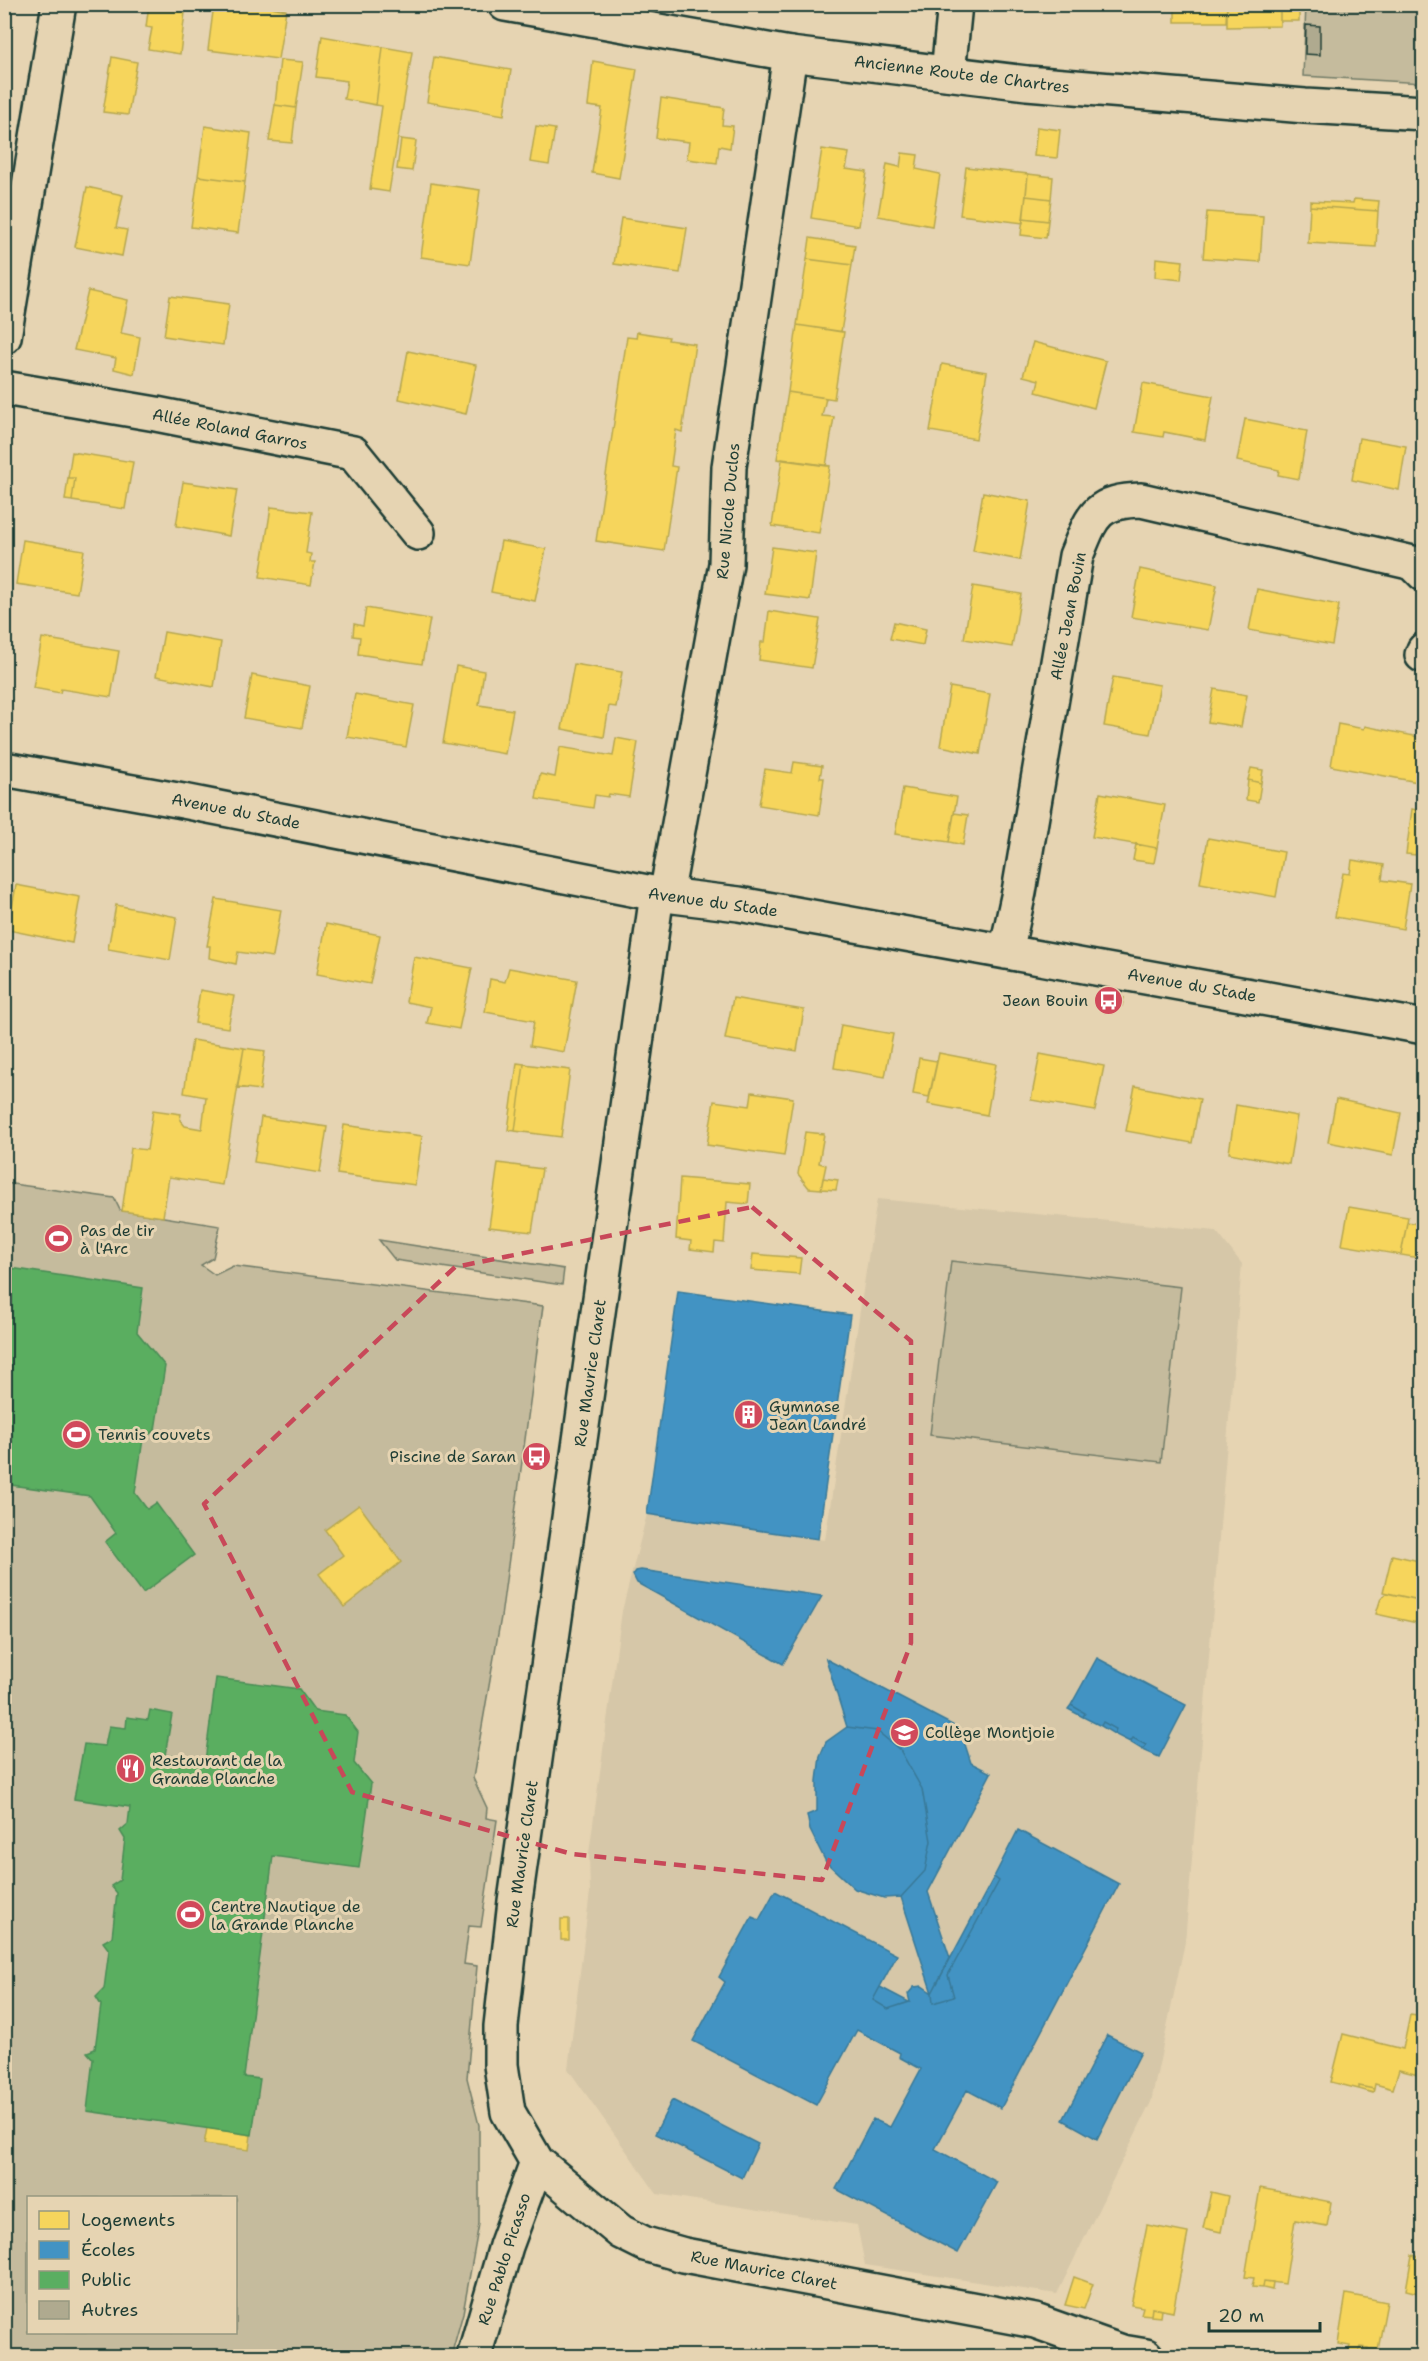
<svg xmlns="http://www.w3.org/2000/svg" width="1428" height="2361" viewBox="0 0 1428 2361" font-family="'Shantell Sans',sans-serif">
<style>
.built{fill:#d6c7a8}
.green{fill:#c5bb9d;stroke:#727c68;stroke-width:1.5;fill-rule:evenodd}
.homes{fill:#f6d55c;stroke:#b6a750;stroke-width:1.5}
.schools{fill:#4393c3;stroke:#387998;stroke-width:1.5}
.public{fill:#5aae61;stroke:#488c54;stroke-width:1.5}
.building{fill:#afaa8f;stroke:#1f3d34;stroke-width:1.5}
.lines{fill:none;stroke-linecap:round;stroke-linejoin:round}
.street-casing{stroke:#1f3d34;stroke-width:38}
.secondary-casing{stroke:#1f3d34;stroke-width:38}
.street{stroke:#e6d4b2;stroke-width:33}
.secondary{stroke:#e6d4b2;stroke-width:33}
.marked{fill:none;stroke:#c84859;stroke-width:4.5;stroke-dasharray:12 8;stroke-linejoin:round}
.labels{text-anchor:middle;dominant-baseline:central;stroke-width:6;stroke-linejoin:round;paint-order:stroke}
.street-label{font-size:16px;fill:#1f3d34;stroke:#e6d4b2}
.poi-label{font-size:16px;fill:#1f3d34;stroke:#e6d4b2;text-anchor:start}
</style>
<rect width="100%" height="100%" fill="#e6d4b2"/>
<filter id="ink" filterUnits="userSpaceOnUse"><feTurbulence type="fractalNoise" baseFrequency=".0167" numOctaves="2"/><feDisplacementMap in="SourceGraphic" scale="12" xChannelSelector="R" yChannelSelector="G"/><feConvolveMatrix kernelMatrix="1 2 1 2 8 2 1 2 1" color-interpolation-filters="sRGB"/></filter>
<g filter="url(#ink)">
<path class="built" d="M 877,1199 L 1216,1231 L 1242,1264 L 1185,1942 L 1151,2102 L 1057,2294 L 865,2265 L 857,2225 L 657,2194 L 568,2069 L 590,1892 L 589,1853 L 622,1611 L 647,1514 L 825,1540 Z"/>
<path class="green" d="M 1306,5 L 1423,5 L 1423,83 L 1303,76 Z
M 5,1183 L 114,1198 L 120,1210 L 220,1226 L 213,1258 L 201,1265 L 215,1275 L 233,1266 L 543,1306 L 501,1617 L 473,1778 L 487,1808 L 486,1818 L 497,1820 L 481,1927 L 469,1926 L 464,1964 L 477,1966 L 467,2078 L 479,2125 L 479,2224 L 463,2313 L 451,2356 L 5,2356 ZM 28,2198 L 236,2198 L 236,2332 L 28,2332 Z
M 379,1240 L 564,1269 L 562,1285 L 395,1260 Z
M 951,1261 L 1181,1287 L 1161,1462 L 930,1435 Z"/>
<path class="homes" d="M 149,4 L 186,4 L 180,54 L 148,49 L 152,28 L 146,27 Z
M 214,4 L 255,4 L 286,10 L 278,59 L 208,50 Z
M 1175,4 L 1227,4 L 1226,22 L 1175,22 Z
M 1227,4 L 1280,4 L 1280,26 L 1227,27 Z
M 1280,4 L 1299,4 L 1299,21 L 1280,21 Z
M 322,36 L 383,47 L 376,105 L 344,99 L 347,81 L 316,77 Z
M 383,47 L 412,52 L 389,192 L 370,189 L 382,106 L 376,105 Z
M 112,57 L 137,62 L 128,115 L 103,112 Z
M 434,57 L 511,70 L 504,115 L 427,102 Z
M 280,60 L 303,62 L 296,108 L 275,105 Z
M 593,61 L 637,69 L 619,178 L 592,173 L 602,108 L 588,106 Z
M 661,98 L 724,108 L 722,125 L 733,126 L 730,148 L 719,146 L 717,163 L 687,159 L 689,142 L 656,138 Z
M 275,105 L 296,108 L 292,143 L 269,141 Z
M 205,126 L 251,133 L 245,182 L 198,176 Z
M 536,126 L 555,129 L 549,165 L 530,162 Z
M 1037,127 L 1060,130 L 1057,158 L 1034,156 Z
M 401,139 L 416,141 L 412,171 L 397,169 Z
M 822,149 L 849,153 L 846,169 L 867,172 L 859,226 L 811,218 Z
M 902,153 L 918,155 L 916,169 L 940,174 L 932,226 L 878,216 L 887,164 L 900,167 Z
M 966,167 L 1028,174 L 1023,223 L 960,215 Z
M 1028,174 L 1053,177 L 1051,199 L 1026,196 Z
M 198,176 L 245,182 L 238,233 L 191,227 Z
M 431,183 L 480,190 L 470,264 L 421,257 Z
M 87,187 L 123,195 L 116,228 L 127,230 L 122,256 L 75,247 Z
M 1026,196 L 1051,199 L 1048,221 L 1023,218 Z
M 1354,199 L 1379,201 L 1378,211 L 1310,206 L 1310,201 L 1353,203 Z
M 1310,206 L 1378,211 L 1376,247 L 1308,243 Z
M 1207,212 L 1263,216 L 1260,262 L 1203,258 Z
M 621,218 L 687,228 L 680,273 L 614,264 Z
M 1023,218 L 1048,221 L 1046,238 L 1021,235 Z
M 810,238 L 855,245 L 852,265 L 807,259 Z
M 1156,258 L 1183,261 L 1181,280 L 1155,277 Z
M 807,259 L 852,265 L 841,332 L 797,325 Z
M 88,291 L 128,300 L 121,333 L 140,337 L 134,374 L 114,369 L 116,358 L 74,350 Z
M 170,296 L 229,304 L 223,345 L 164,336 Z
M 797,325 L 844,332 L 834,399 L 788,392 Z
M 637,332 L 669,337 L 668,340 L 695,344 L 682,432 L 676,430 L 671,466 L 677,467 L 664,551 L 596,541 L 627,337 L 636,338 Z
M 1033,342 L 1106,361 L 1094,408 L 1036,392 L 1039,380 L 1023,376 Z
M 408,351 L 476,365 L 466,414 L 399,399 Z
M 942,364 L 987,372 L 976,439 L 930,431 Z
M 1143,383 L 1213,396 L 1205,440 L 1164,432 L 1163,437 L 1134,432 Z
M 788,392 L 826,398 L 822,416 L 834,417 L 826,466 L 777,459 Z
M 1245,419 L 1307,431 L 1299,479 L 1278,475 L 1279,470 L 1237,461 Z
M 1359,438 L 1406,446 L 1399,490 L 1352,480 Z
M 72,452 L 133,462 L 125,509 L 72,501 L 75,478 L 68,478 Z
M 782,459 L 830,466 L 819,533 L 772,526 Z
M 68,478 L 75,478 L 72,501 L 65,500 Z
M 183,482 L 237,490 L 229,536 L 176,526 Z
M 983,492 L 1030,501 L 1020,560 L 973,551 Z
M 271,507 L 312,512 L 306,553 L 311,554 L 310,562 L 315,562 L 311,585 L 260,577 Z
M 23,540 L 84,550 L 77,593 L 16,584 Z
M 501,541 L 546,549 L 535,601 L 491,592 Z
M 772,547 L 816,553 L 810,600 L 765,594 Z
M 1140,569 L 1217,585 L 1208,630 L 1131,617 Z
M 973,586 L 1021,594 L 1012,647 L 964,639 Z
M 1257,589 L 1339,605 L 1332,645 L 1249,630 Z
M 366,608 L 430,619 L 422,664 L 358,654 L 360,637 L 353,636 L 354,624 L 363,626 Z
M 769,611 L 820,619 L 812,668 L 759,660 L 761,642 L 765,642 Z
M 894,622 L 926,629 L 923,645 L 890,639 Z
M 164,632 L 221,642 L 214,687 L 156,676 Z
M 42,638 L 119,651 L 111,697 L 61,689 L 60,693 L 33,688 Z
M 574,664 L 622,672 L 616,707 L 609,706 L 604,737 L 562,729 Z
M 456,666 L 484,671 L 479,705 L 513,710 L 505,754 L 443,743 Z
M 252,675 L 310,686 L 302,728 L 244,718 Z
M 1113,677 L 1160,685 L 1150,734 L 1104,726 Z
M 950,687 L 990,694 L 980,754 L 940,746 Z
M 1214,689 L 1247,695 L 1241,727 L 1208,722 Z
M 355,694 L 414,705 L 406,747 L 347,737 Z
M 1338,724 L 1364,729 L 1365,726 L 1424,738 L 1423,783 L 1331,766 Z
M 616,738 L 638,742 L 629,797 L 609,794 L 608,797 L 595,795 L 593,808 L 536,799 L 540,774 L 555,777 L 560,747 L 613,756 Z
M 794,762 L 822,766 L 820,778 L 824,778 L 819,815 L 759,805 L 765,769 L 792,773 Z
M 1251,768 L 1263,770 L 1261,783 L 1248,780 Z
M 1248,780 L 1261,783 L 1258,802 L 1246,800 Z
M 903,788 L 957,797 L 949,842 L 895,834 Z
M 1100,793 L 1165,805 L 1157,848 L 1092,837 Z
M 1412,809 L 1422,811 L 1416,855 L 1406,854 Z
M 1422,811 L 1424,811 L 1424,856 L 1416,855 Z
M 954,813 L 968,815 L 963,845 L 949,842 Z
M 1208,838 L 1284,852 L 1276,897 L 1200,883 Z
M 1136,844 L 1157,848 L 1154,863 L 1133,860 Z
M 1352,860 L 1384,865 L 1382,880 L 1410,884 L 1403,929 L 1335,917 L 1343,873 L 1350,874 Z
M 16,885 L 80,897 L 72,943 L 8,930 Z
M 216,899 L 281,910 L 273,957 L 238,952 L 236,964 L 209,958 L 210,946 L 207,946 Z
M 116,905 L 177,917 L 170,960 L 108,949 Z
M 326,924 L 380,935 L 370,984 L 317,974 Z
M 1421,946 L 1424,946 L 1424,968 L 1418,967 Z
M 414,957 L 472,968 L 459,1029 L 427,1023 L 431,1007 L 406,1002 Z
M 509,968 L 577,980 L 564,1052 L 530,1046 L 534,1021 L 485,1012 L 490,979 L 505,982 Z
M 200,990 L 234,996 L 228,1028 L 195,1023 Z
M 1101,995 L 1124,998 L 1122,1006 L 1099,1002 Z
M 733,998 L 804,1010 L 797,1051 L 725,1039 Z
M 841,1025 L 893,1034 L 885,1077 L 834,1068 Z
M 192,1040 L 244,1048 L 222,1185 L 169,1177 L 163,1217 L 122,1211 L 131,1148 L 147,1150 L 153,1110 L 181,1114 L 180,1120 L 185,1126 L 202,1129 L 206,1097 L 184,1093 Z
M 244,1048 L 265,1051 L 260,1090 L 237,1087 Z
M 939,1053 L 996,1064 L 987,1115 L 928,1104 Z
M 1040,1054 L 1104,1066 L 1095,1111 L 1031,1100 Z
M 919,1058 L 937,1061 L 929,1097 L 913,1094 Z
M 517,1063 L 524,1064 L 515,1131 L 508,1130 Z
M 524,1064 L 570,1070 L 561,1137 L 515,1131 Z
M 1135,1086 L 1200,1099 L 1192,1143 L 1126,1131 Z
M 752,1092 L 793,1098 L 784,1156 L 707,1145 L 714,1101 L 750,1106 Z
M 1336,1099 L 1401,1113 L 1393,1155 L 1328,1142 Z
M 1236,1105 L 1297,1116 L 1289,1164 L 1229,1153 Z
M 261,1117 L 327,1127 L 320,1173 L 254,1162 Z
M 344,1125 L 422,1136 L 415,1185 L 337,1174 Z
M 805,1132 L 824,1134 L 819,1163 L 826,1165 L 821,1189 L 809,1188 L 798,1174 Z
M 498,1163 L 542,1169 L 532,1232 L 489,1227 Z
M 680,1178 L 750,1184 L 748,1204 L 727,1202 L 724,1243 L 715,1242 L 714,1252 L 690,1249 L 691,1241 L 676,1239 Z
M 823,1178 L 838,1180 L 836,1190 L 821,1189 Z
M 1349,1207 L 1408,1217 L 1401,1255 L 1342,1245 Z
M 1407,1222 L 1424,1225 L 1419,1258 L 1401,1255 Z
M 753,1254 L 801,1258 L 799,1274 L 751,1270 Z
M 537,1446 L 543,1447 L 541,1468 L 534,1467 Z
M 359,1505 L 401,1562 L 344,1607 L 319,1574 L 343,1555 L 325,1530 Z
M 1392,1555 L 1424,1562 L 1424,1601 L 1383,1592 Z
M 1386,1593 L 1424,1601 L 1422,1624 L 1376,1614 L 1381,1598 Z
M 1422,1682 L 1424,1682 L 1424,1724 L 1414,1722 Z
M 561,1919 L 569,1919 L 569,1940 L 561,1940 Z
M 1410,2015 L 1424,2017 L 1422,2076 L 1399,2070 L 1393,2089 L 1375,2084 L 1374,2089 L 1359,2086 L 1359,2089 L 1331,2082 L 1343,2034 L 1403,2049 Z
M 1359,2086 L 1374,2089 L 1373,2093 L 1359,2089 Z
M 207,2128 L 251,2135 L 249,2150 L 204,2144 Z
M 1260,2188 L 1331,2202 L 1327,2226 L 1295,2220 L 1285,2284 L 1264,2281 L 1263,2288 L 1252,2287 L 1254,2278 L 1245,2277 Z
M 1211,2192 L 1228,2196 L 1221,2232 L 1203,2228 Z
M 1147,2225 L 1188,2233 L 1173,2312 L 1152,2308 L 1151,2315 L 1141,2314 L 1143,2307 L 1131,2305 Z
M 1412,2255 L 1424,2258 L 1422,2294 L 1406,2290 Z
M 1074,2277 L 1093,2284 L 1084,2309 L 1065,2305 Z
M 1264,2281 L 1273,2282 L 1272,2290 L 1263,2288 Z
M 1346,2294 L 1387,2302 L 1378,2350 L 1360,2347 L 1358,2354 L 1348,2352 L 1350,2346 L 1338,2344 Z
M 1152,2308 L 1161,2310 L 1160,2317 L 1151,2316 Z
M 1360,2347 L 1369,2348 L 1367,2356 L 1358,2354 Z
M 667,2350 L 679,2354 L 678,2356 L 665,2356 Z
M 630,2351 L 651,2356 L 628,2356 Z
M 830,2351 L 854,2356 L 829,2356 Z"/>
<path class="schools" d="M 678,1291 L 850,1315 L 818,1539 L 647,1514 Z
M 641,1570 L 822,1596 L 783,1664 L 637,1583 L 633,1575 L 636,1571 Z
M 1097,1658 L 1186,1705 L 1159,1757 L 1143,1750 L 1146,1745 L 1133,1738 L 1130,1742 L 1114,1734 L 1116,1729 L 1103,1722 L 1101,1726 L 1083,1717 L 1085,1713 L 1071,1705 Z
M 826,1659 L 960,1729 L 971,1763 L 991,1773 L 928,1892 L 950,1958 L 932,1993 L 901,1897 L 925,1871 L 931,1841 L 922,1789 L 900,1750 L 877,1731 L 847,1727 Z
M 1071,1705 L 1085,1713 L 1083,1717 L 1068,1709 Z
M 1103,1722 L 1116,1729 L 1114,1734 L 1101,1726 Z
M 847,1727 L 877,1731 L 900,1750 L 922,1789 L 931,1841 L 925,1871 L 901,1897 L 884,1898 L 855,1889 L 826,1862 L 810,1830 L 807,1815 L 817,1811 L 817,1781 L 820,1756 L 826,1742 Z
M 1133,1738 L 1146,1745 L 1143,1750 L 1130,1742 Z
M 1018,1830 L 1119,1884 L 1001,2108 L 967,2090 L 935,2149 L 997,2182 L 958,2253 L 836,2189 L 873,2119 L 890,2127 L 921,2069 L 899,2057 L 900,2053 L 857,2030 L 816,2105 L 693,2041 L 725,1982 L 719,1977 L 752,1917 L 759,1920 L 775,1891 L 897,1955 L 873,2000 L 888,2009 L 910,2002 L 908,1994 L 914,1987 L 922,1986 L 932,1993 L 933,2003 L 954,1997 L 948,1975 L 999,1881 L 994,1877 Z
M 994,1877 L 999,1881 L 948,1975 L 954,1997 L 933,2003 L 932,1993 Z
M 880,1987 L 909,2002 L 888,2009 L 873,2000 Z
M 1107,2035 L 1141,2052 L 1097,2139 L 1063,2120 Z
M 672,2100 L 758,2144 L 742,2178 L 655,2134 Z"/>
<path class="public" d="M 4,1267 L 143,1288 L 137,1332 L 165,1366 L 155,1430 L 143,1439 L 135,1493 L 147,1509 L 156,1503 L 194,1555 L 143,1593 L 105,1542 L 116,1533 L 90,1496 L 4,1484 Z
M 216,1678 L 299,1689 L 315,1711 L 345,1715 L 358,1732 L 354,1763 L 371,1784 L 359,1868 L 273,1856 L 244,2077 L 260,2079 L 252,2135 L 87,2111 L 93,2059 L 87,2052 L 95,2049 L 101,2005 L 96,1997 L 104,1989 L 109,1950 L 103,1942 L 112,1937 L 117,1893 L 111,1886 L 120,1880 L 125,1839 L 120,1831 L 128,1824 L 130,1807 L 74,1799 L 84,1744 L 105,1746 L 109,1726 L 126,1728 L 127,1717 L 148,1720 L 150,1710 L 172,1714 L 165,1755 L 205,1761 Z"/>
<path class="building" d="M 1306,25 L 1320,26 L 1320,55 L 1305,54 Z"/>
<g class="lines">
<defs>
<path id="street" d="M 948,73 L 955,4
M 4,337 L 59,4
M 4,388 L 156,414 L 353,453 L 418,533
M 1422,655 L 1424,650
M 4,769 L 183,801 L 657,894 L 739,904 L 1424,1027
M 657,894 L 515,1901 L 501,2026 L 501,2065 L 508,2112 L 537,2162 L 621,2232 L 645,2244 L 684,2255 L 1035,2321 L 1122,2352 L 1146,2356
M 666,896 L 726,564 L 729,467 L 790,54
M 1006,952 L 1019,892 L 1076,556 C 1092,517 1095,501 1141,500 L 1413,563 L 1424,574
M 474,2356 L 506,2246 L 537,2162"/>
<path id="secondary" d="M 505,4 L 790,54 L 1027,83 L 1305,106 L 1424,113"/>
</defs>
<use href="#street" class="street-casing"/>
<use href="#secondary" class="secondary-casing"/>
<use href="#street" class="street"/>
<use href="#secondary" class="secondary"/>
</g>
</g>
<path class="marked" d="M 752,1207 L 911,1341 L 911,1643 L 822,1880 L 572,1854 L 352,1792 L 204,1504 L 455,1267 Z"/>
<defs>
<symbol id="bus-disc" viewBox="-11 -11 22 22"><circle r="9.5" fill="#d1495b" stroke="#e6d4b2"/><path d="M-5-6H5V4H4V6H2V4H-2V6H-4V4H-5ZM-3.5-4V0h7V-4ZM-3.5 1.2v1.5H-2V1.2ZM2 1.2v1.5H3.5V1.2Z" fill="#fff"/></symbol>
<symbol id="stadium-disc" viewBox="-11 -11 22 22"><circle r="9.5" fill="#d1495b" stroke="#e6d4b2"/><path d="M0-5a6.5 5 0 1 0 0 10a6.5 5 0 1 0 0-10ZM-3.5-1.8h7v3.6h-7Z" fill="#fff"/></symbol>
<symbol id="building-disc" viewBox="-11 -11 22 22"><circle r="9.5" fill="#d1495b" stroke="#e6d4b2"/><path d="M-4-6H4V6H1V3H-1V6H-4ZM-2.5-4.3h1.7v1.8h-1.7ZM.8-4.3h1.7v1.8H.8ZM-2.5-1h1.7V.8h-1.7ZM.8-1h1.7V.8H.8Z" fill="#fff"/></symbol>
<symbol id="school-disc" viewBox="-11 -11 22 22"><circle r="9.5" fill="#d1495b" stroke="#e6d4b2"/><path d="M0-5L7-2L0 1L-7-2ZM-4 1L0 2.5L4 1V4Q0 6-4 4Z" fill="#fff"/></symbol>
<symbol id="restaurant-disc" viewBox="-11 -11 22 22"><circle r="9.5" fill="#d1495b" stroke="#e6d4b2"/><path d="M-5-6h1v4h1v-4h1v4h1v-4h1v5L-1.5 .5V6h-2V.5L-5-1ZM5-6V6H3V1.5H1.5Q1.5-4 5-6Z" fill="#fff"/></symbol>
</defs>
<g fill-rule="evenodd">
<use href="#bus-disc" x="1092" y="984" width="33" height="33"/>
<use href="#stadium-disc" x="42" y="1222" width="33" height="33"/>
<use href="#building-disc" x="732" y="1398" width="33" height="33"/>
<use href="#stadium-disc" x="60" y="1418" width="33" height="33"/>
<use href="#bus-disc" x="520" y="1440" width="33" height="33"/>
<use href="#school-disc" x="888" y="1716" width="33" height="33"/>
<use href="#restaurant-disc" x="114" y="1752" width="33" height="33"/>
<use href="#stadium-disc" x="174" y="1898" width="33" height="33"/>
</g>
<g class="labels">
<g class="street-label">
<text transform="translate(962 74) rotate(7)">Ancienne Route de Chartres</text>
<text transform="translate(230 429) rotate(11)">Allée Roland Garros</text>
<text transform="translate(728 511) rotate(-85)">Rue Nicole Duclos</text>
<text transform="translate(1068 616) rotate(-79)">Allée Jean Bouin</text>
<text transform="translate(236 811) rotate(11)">Avenue du Stade</text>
<text transform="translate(713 902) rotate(8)">Avenue du Stade</text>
<text transform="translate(1192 985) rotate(10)">Avenue du Stade</text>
<text transform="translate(590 1373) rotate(-82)">Rue Maurice Claret</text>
<text transform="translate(522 1854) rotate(-82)">Rue Maurice Claret</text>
<text transform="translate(504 2259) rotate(-72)">Rue Pablo Picasso</text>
<text transform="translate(764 2270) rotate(11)">Rue Maurice Claret</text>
</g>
<g class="poi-label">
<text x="1088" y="1000" text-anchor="end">Jean Bouin</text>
<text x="80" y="1230">Pas de tir<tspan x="80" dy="18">à l'Arc</tspan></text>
<text x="769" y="1406">Gymnase<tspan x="769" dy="18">Jean Landré</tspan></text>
<text x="98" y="1434">Tennis couvets</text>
<text x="516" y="1456" text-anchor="end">Piscine de Saran</text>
<text x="925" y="1732">Collège Montjoie</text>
<text x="152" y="1760">Restaurant de la<tspan x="152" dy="18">Grande Planche</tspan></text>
<text x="211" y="1906">Centre Nautique de<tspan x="211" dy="18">la Grande Planche</tspan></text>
</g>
</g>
<rect width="1428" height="2361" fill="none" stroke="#e6d4b2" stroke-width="24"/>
<rect x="12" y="12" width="1404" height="2337" fill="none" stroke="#1f3d34" stroke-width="2" filter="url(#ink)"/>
<rect x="27" y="2196" width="210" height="138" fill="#e6d4b2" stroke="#969880" stroke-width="1.5"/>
<rect x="39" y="2211" width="30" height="18" fill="#f6d55c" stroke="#969880" stroke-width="1.5"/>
<text x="81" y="2226" font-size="18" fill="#1f3d34">Logements</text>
<rect x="39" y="2241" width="30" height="18" fill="#4393c3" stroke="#969880" stroke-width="1.5"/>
<text x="81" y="2256" font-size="18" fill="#1f3d34">Écoles</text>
<rect x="39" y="2271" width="30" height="18" fill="#5aae61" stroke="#969880" stroke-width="1.5"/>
<text x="81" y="2286" font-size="18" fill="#1f3d34">Public</text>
<rect x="39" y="2301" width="30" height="18" fill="#afaa8f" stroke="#969880" stroke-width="1.5"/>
<text x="81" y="2316" font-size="18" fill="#1f3d34">Autres</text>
<path d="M1209 2322v9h111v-9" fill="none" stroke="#1f3d34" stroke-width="3"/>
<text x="1218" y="2322" font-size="18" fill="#1f3d34" stroke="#e6d4b2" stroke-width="4.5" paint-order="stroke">20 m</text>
</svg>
